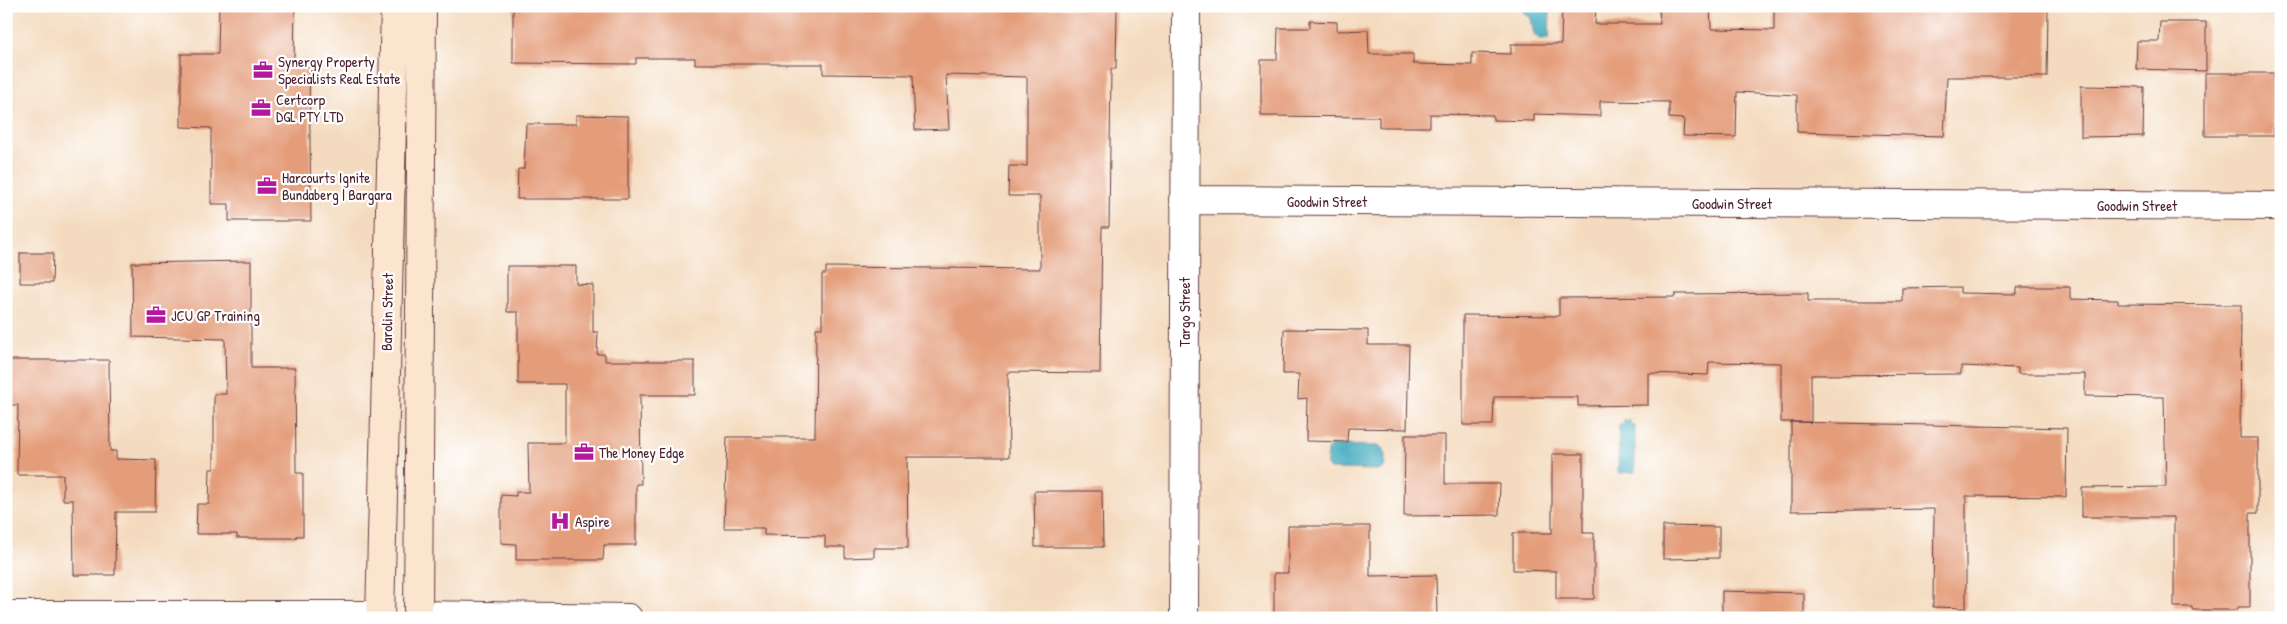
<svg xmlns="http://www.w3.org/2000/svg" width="2287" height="624" viewBox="0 0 2287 624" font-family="'Patrick Hand',sans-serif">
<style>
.water{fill:#3ca9bc;stroke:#436474}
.building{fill:#e49d7a}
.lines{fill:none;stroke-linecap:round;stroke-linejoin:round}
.minor-casing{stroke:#643b41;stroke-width:30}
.secondary-casing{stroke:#643b41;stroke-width:30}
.minor{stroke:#fff;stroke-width:28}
.secondary{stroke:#fbe5cf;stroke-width:28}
.labels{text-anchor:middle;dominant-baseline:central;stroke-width:4.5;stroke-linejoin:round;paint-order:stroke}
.poi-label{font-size:15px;fill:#4a1f2b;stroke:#fff;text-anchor:start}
.street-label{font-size:15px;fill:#4a1f2b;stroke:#fff}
</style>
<rect width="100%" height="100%" fill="#fff"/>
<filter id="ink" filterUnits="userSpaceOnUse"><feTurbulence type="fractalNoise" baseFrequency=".02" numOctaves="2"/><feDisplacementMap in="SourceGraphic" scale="10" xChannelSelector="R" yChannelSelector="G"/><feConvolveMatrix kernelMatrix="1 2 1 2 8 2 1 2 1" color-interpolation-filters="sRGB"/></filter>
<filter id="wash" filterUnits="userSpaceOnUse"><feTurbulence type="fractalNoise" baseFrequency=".0096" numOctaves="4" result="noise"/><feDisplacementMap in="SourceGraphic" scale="20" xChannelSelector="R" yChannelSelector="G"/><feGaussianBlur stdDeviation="1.12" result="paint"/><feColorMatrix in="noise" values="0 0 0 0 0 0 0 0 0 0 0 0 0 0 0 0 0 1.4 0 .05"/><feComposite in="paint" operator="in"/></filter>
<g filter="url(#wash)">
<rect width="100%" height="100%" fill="#f4dbbf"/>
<path class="water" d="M 1521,6 L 1548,6 L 1550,13 L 1549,39 L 1540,39 L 1534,35 L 1531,18 L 1524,13 Z
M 1623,420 L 1630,420 L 1630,425 L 1635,425 L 1635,472 L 1618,473 L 1619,425 L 1624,425 Z
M 1332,445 L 1380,446 L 1385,451 L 1385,466 L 1380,470 L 1330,469 L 1327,465 L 1327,450 Z"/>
<g id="blocks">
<path class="building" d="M 219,6 L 295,6 L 294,60 L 309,60 L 311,221 L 229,221 L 229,204 L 211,204 L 211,128 L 181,127 L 181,54 L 218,54 Z
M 513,6 L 1117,8 L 1116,69 L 1111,69 L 1109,227 L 1102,227 L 1100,373 L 1008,372 L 1009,457 L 907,457 L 908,548 L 874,548 L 874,557 L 845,558 L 845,547 L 825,547 L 825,536 L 764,535 L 764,528 L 724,528 L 727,437 L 815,437 L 816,328 L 822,328 L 822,274 L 826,274 L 826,267 L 1040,269 L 1040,196 L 1008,196 L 1009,166 L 1027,166 L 1027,77 L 946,75 L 949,129 L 915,130 L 913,75 L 823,74 L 823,64 L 695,64 L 695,58 L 636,58 L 636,64 L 513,63 Z
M 1562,6 L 1596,6 L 1595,24 L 1660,24 L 1659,6 L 1710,6 L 1711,29 L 1774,30 L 1774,6 L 2048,6 L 2047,77 L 1947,77 L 1944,136 L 1797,132 L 1797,95 L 1737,92 L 1736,137 L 1683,136 L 1684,119 L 1669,118 L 1669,102 L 1600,101 L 1600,116 L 1534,114 L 1534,121 L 1493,120 L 1493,115 L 1430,114 L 1430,127 L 1379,127 L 1379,117 L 1261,116 L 1261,60 L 1277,60 L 1278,28 L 1310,28 L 1310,21 L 1337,22 L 1337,31 L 1368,30 L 1369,54 L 1413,54 L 1413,64 L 1472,65 L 1472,53 L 1511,54 L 1511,44 L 1561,44 Z
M 2160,22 L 2206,22 L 2206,71 L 2136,69 L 2137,41 L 2159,41 Z
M 2205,73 L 2274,73 L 2274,136 L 2205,136 Z
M 2081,86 L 2144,87 L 2143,136 L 2081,137 Z
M 576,115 L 628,116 L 628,199 L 517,199 L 518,169 L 524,169 L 526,124 L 576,124 Z
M 20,253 L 53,253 L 52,283 L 20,283 Z
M 251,261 L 251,368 L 295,368 L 296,473 L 303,473 L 303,536 L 296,536 L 296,538 L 237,538 L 237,534 L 196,534 L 197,504 L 209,504 L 210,469 L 214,469 L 214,394 L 226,394 L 225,339 L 133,337 L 132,263 Z
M 507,266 L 576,266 L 576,284 L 593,285 L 593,332 L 598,332 L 597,354 L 605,354 L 605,361 L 695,361 L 695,395 L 640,395 L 641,484 L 636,484 L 636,545 L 604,545 L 603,560 L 516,560 L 516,544 L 501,543 L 501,495 L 516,496 L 516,492 L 529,492 L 528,443 L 565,443 L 565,384 L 518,384 L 518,312 L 507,312 Z
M 1960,287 L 1960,293 L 2017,294 L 2017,287 L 2070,287 L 2070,299 L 2118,300 L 2118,304 L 2241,305 L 2240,438 L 2258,438 L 2258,513 L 2250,513 L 2250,607 L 2238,607 L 2238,610 L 2192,610 L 2192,607 L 2174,607 L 2174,517 L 2082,517 L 2082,488 L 2166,487 L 2164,397 L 2085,396 L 2085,374 L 2018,374 L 2018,368 L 1961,366 L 1961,374 L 1811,375 L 1811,422 L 1781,422 L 1781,363 L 1709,362 L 1708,375 L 1648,373 L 1648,405 L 1578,406 L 1578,397 L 1494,397 L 1493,425 L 1463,425 L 1463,315 L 1559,316 L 1559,298 L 1675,297 L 1675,294 L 1808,293 L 1808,301 L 1902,301 L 1902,288 Z
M 1284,329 L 1368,330 L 1368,345 L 1409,345 L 1407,429 L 1348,428 L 1347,442 L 1306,441 L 1307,398 L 1298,399 L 1299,374 L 1283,374 Z
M 6,360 L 109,360 L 110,451 L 116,451 L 116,459 L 156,460 L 155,512 L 116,512 L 115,575 L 74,575 L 73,500 L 63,500 L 63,475 L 17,475 L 18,405 L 6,405 Z
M 1791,422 L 2067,428 L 2066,497 L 1966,496 L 1966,608 L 1933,607 L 1934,509 L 1791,511 Z
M 1405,435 L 1445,435 L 1445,484 L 1500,484 L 1499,515 L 1404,516 Z
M 1552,454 L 1583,454 L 1583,533 L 1594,533 L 1594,599 L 1556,599 L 1556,571 L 1513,570 L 1513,533 L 1552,533 Z
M 1034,491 L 1102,491 L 1103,547 L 1035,547 Z
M 1288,526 L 1370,526 L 1370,576 L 1436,575 L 1437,618 L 1274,618 L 1274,573 L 1288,573 Z
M 1663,526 L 1719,527 L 1719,558 L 1663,559 Z
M 1722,591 L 1804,593 L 1804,618 L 1722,618 Z"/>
</g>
</g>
<g filter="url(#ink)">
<use href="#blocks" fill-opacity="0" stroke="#643b41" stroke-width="1"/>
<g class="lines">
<defs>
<path id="minor" d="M 1184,200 L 2281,206
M 6,615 L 380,615
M 418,615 L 628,618
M 1184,618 L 1186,6"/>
<path id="secondary" d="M 380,618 L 395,6
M 418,618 L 422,6"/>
</defs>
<use href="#minor" class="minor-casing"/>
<use href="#secondary" class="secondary-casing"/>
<use href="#minor" class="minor"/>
<use href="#secondary" class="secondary"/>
</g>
</g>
<defs>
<symbol id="office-bare" viewBox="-9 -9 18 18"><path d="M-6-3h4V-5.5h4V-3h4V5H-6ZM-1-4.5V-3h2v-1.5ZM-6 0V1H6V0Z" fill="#b5179e" stroke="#fff" stroke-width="2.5" paint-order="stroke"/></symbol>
<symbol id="hospital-bare" viewBox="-9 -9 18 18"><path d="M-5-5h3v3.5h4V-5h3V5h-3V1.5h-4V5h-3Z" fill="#b5179e" stroke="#fff" stroke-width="2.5" paint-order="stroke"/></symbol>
</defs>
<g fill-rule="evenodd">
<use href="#office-bare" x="249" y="56" width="28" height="28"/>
<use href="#office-bare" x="247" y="94" width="28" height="28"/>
<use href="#office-bare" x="253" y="172" width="28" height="28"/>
<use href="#office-bare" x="142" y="301" width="28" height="28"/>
<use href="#office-bare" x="570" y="438" width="28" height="28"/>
<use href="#hospital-bare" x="546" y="507" width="28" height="28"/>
</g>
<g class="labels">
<g class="poi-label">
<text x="278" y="61">Synergy Property<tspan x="278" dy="17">Specialists Real Estate</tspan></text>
<text x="276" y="99">Certcorp<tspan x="276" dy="17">DGL PTY LTD</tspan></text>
<text x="282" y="177">Harcourts Ignite<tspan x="282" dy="17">Bundaberg | Bargara</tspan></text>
<text x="171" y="315">JCU GP Training</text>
<text x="599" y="452">The Money Edge</text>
<text x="575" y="521">Aspire</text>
</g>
<g class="street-label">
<text x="1327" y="201">Goodwin Street</text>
<text x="1732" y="203">Goodwin Street</text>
<text x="2137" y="205">Goodwin Street</text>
<text transform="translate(387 312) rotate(-89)">Barolin Street</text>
<text transform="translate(1184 312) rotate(-90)">Targo Street</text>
</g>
</g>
<rect width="2287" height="624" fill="none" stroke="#fff" stroke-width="25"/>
</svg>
